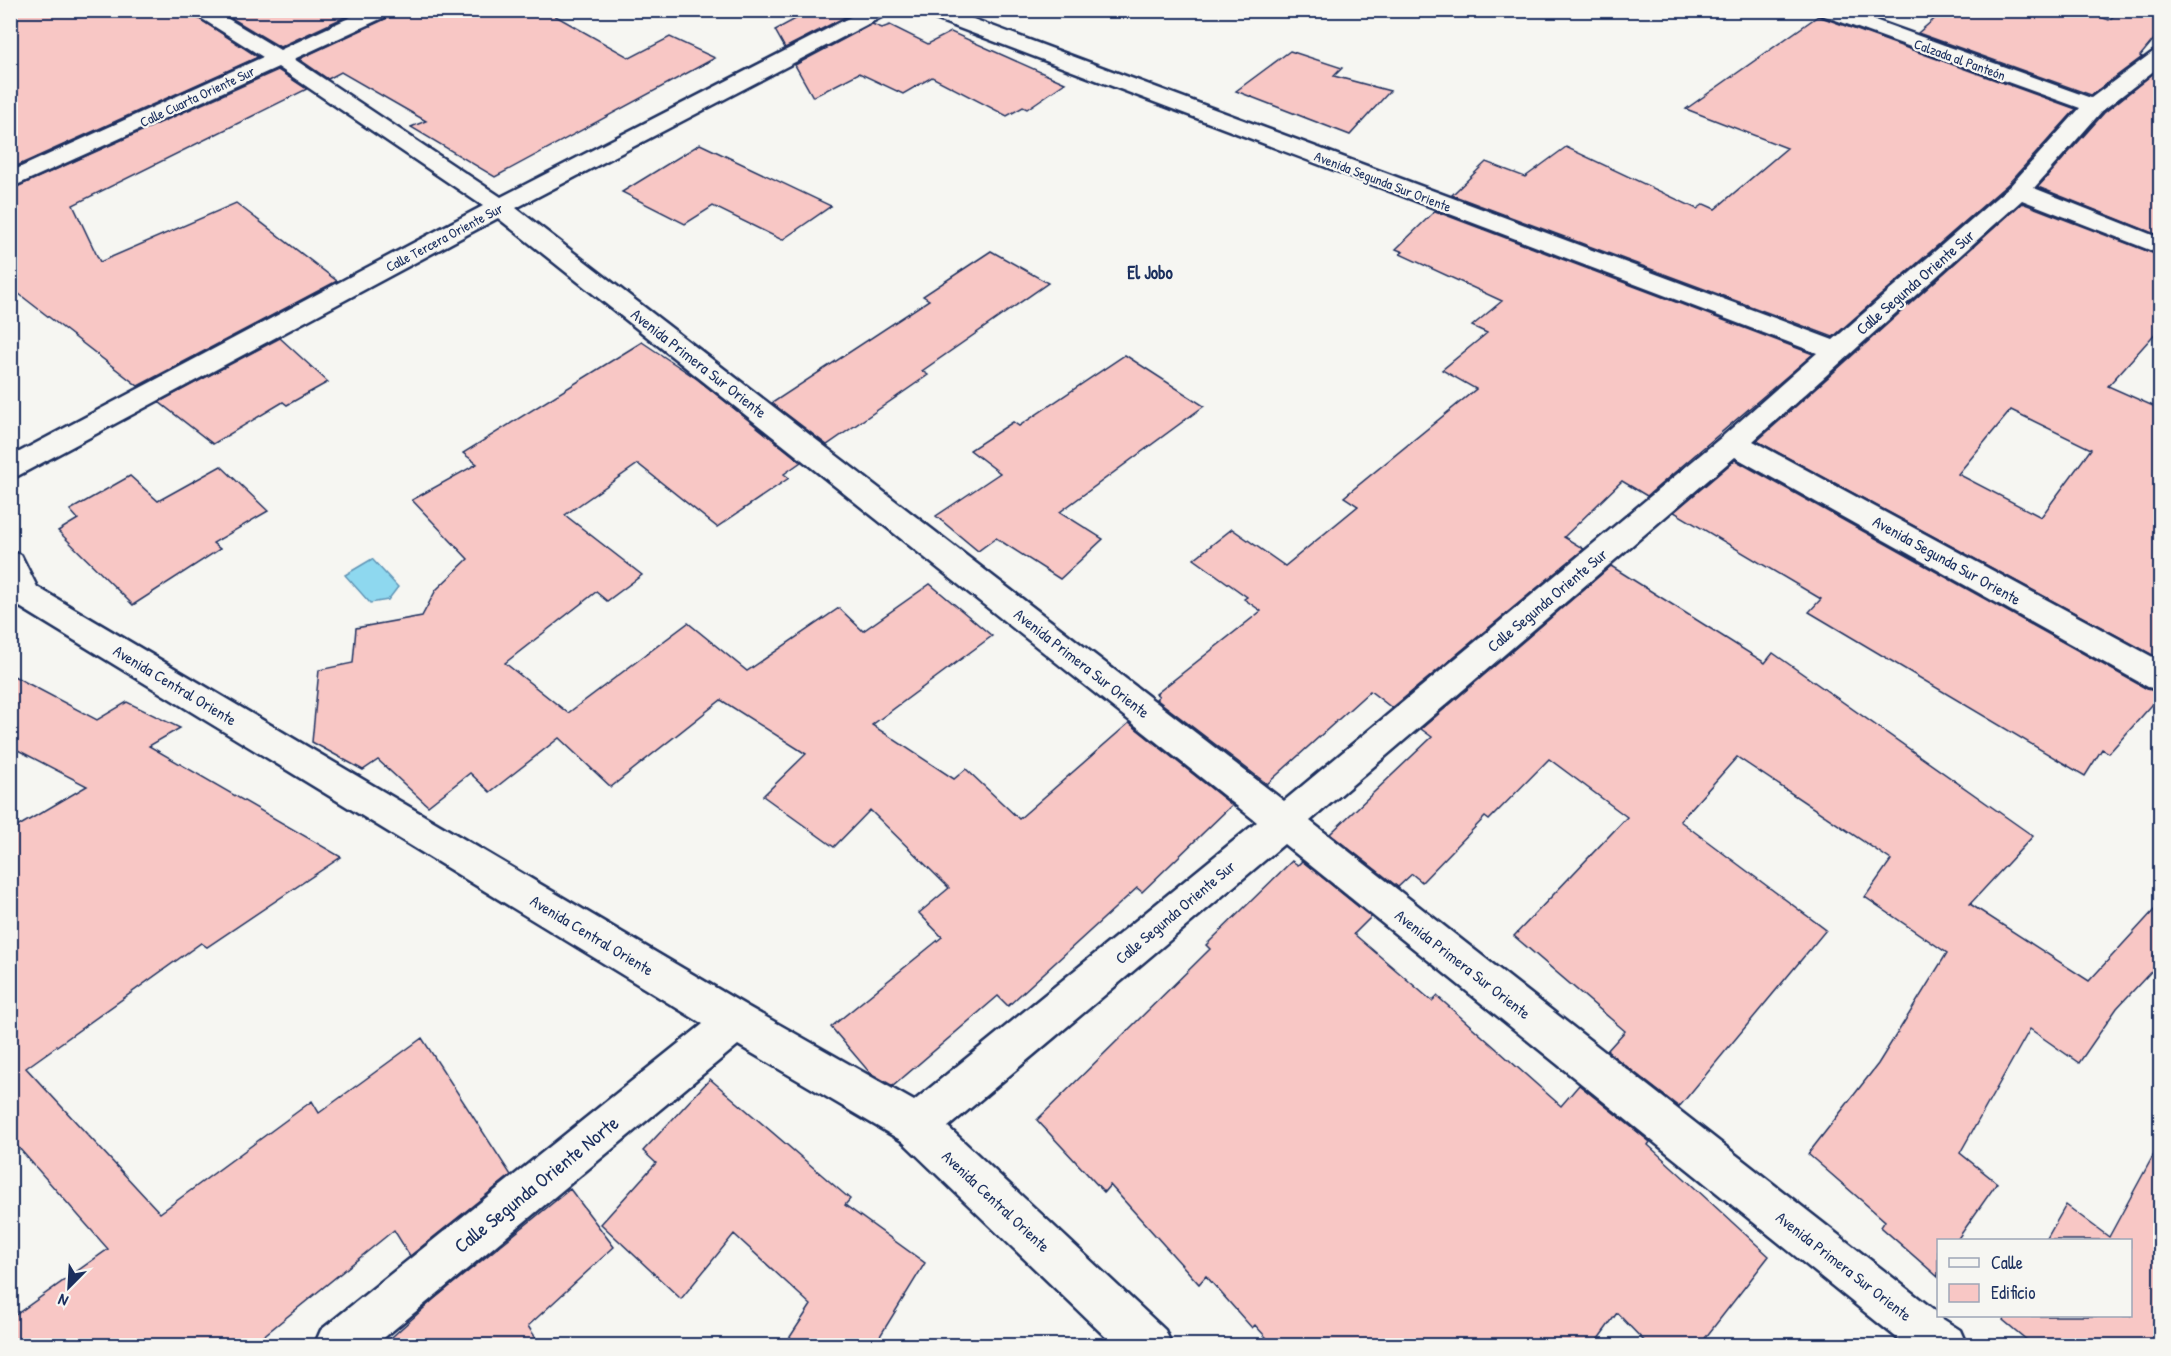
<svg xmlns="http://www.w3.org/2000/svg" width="2171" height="1356" viewBox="0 0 2171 1356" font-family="'Patrick Hand',sans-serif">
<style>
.water{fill:#8ed8ef;stroke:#6094b5;stroke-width:1.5}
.building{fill:#f8c7c5;stroke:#1b2f5e;stroke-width:1.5;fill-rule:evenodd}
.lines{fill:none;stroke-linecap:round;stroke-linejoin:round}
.minor-casing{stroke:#1b2f5e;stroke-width:5}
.minor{fill:#f6f6f2;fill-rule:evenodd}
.labels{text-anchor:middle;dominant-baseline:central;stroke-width:4.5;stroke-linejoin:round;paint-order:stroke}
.far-street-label{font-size:14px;fill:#1b2f5e;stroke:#f6f6f2}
.street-label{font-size:16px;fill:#1b2f5e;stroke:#f6f6f2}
.far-district-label{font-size:18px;font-weight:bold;fill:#1b2f5e;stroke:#f6f6f2}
.near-street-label{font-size:20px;fill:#1b2f5e;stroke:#f6f6f2}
</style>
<rect width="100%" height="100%" fill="#f6f6f2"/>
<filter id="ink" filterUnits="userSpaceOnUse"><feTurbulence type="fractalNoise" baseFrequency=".0167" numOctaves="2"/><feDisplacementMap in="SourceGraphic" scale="12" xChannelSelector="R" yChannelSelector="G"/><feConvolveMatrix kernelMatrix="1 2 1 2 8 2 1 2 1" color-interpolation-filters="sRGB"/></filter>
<g filter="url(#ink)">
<path class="water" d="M 372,559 L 398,587 L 388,600 L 370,603 L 345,575 Z"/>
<path class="building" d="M 26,10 L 186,10 L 258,57 L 10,169 L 10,17 Z
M 218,10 L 360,10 L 280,47 Z
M 396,10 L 545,10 L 630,58 L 670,37 L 715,58 L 495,177 L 411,127 L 426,121 L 341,72 L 328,79 L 299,59 L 392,16 Z
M 812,10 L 838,10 L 849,15 L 785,48 L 775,30 Z
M 1945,10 L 2079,10 L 2109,20 L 2121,10 L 2160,10 L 2160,32 L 2140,56 L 2142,57 L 2091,95 L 1918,33 Z
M 1818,16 L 2076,109 L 2009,183 L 1833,337 L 1452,195 L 1486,162 L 1525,177 L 1566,147 L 1697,209 L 1704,204 L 1715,209 L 1787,148 L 1686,109 Z
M 872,24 L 882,28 L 890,25 L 928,44 L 951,32 L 1065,83 L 1027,109 L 1023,107 L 1007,116 L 932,77 L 903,94 L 859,73 L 813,97 L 795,65 Z
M 1290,51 L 1342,68 L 1334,76 L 1390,91 L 1350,135 L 1236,91 Z
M 2160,68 L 2160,236 L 2038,187 L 2104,113 Z
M 278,70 L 307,89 L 73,205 L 100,262 L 236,203 L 337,281 L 138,386 L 10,287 L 10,190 Z
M 700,144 L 831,206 L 782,240 L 713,206 L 685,224 L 622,192 Z
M 2022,203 L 2160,256 L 2160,328 L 2108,386 L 2160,409 L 2160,659 L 1757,441 ZM 2011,410 L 2091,449 L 2041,517 L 1958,474 Z
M 1435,211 L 1813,354 L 1647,496 L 1622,481 L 1564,537 L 1584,549 L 1392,708 L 1370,691 L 1267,784 L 1156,699 L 1159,696 L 1156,694 L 1261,611 L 1244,599 L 1247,597 L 1194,559 L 1232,529 L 1285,566 L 1358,506 L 1344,497 L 1476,389 L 1442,370 L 1487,333 L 1472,326 L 1502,301 L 1400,254 L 1403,252 L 1396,249 Z
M 991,251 L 1048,283 L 922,371 L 928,375 L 827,445 L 772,403 L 929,300 L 923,296 Z
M 280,338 L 328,382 L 287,405 L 283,402 L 213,444 L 159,402 Z
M 642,342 L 697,379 L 801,462 L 784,474 L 789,478 L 717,527 L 638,464 L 565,515 L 642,575 L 607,601 L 596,592 L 505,663 L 568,713 L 688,623 L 747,671 L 839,608 L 863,631 L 930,584 L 992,636 L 872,725 L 954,779 L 966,769 L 1019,819 L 1129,723 L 1232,805 L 1142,892 L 1137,888 L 1008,1006 L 998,996 L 893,1086 L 870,1073 L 831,1027 L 942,937 L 919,913 L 949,888 L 870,810 L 834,847 L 763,796 L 806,754 L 721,700 L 611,787 L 559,738 L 490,792 L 470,773 L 428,806 L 378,760 L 363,770 L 312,742 L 319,670 L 353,663 L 356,628 L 422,616 L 436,590 L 468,559 L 412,500 L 477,464 L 463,453 Z
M 1125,355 L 1204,406 L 1060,512 L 1103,539 L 1060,579 L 996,538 L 978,551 L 936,516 L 1000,473 L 970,450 L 1013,422 L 1019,426 Z
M 1735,460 L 2147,689 L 2160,692 L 2160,696 L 2109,753 L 2102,749 L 2085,776 L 1809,612 L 1821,599 L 1674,512 Z
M 221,466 L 268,511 L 213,543 L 220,549 L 133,605 L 58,531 L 78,519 L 70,510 L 130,476 L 158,501 Z
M 1611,566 L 1765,663 L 1773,653 L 2033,836 L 1970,904 L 2089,981 L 2155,909 L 2160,913 L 2160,945 L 2154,954 L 2160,958 L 2160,962 L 2117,1008 L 2079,1063 L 2030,1029 L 1960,1153 L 1997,1183 L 1957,1240 L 1938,1240 L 1938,1277 L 1881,1227 L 1885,1221 L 1808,1154 L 1878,1064 L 1947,953 L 1865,897 L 1891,860 L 1737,757 L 1680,821 L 1826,930 L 1679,1107 L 1607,1051 L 1625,1031 L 1514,936 L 1627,817 L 1549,759 L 1489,820 L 1485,817 L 1422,882 L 1412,874 L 1398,887 L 1330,834 L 1432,737 L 1421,729 Z
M 10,674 L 97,720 L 127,702 L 180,728 L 149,746 L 341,857 L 207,947 L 201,943 L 26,1068 L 160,1213 L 312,1101 L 319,1113 L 422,1038 L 511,1175 L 410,1256 L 394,1230 L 251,1346 L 10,1346 L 10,1319 L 108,1249 L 11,1139 L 10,831 L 87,786 L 10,746 Z
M 1292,861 L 1298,865 L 1302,861 L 1371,917 L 1354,934 L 1432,1001 L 1437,996 L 1561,1106 L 1579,1085 L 1650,1142 L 1648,1145 L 1769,1256 L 1699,1346 L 1649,1346 L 1617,1313 L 1593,1346 L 1274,1346 L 1255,1325 L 1252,1328 L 1206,1276 L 1199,1284 L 1110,1185 L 1104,1192 L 1037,1120 L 1210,949 L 1206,945 Z
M 710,1079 L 850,1199 L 845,1205 L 925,1263 L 874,1346 L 784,1346 L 811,1305 L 734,1234 L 681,1299 L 601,1224 L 656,1163 L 643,1151 Z
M 2160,1143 L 2160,1346 L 2034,1346 L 2003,1320 L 2005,1316 L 2130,1316 L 2130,1240 L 2046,1240 L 2066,1205 L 2109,1237 Z
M 570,1189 L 614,1247 L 528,1326 L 541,1346 L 382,1346 L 434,1299 Z"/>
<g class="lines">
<defs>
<path id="minor" d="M 188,10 L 213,10 L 280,50 L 366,10 L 394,10 L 391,14 L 294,59 L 501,197 L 864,10 L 890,10 L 887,14 L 516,208 L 1284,801 L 1723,436 L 1817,353 L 922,14 L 919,10 L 949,10 L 1833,340 L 2011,185 L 2080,108 L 1819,14 L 1816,10 L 1847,10 L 2091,98 L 2153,52 L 2160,50 L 2160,66 L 2102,111 L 2034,188 L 2160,238 L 2160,254 L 2022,200 L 1753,441 L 2160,661 L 2160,690 L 2148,687 L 1735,457 L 1310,821 L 1938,1313 L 1938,1316 L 1960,1330 L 1967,1346 L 1907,1346 L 1284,844 L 948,1127 L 1165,1330 L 1172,1346 L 1115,1346 L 902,1141 L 738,1045 L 374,1346 L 314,1346 L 321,1330 L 703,1024 L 15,604 L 10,595 L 10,551 L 21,555 L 37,587 L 750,1008 L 914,1101 L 1257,822 L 498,218 L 10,480 L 10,457 L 483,206 L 278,67 L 10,188 L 10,172 L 263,57 Z"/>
</defs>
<use href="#minor" class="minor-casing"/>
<use href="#minor" class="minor"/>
</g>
</g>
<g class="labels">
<g class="far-street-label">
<text transform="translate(1960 59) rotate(20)">Calzada al Panteón</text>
<text transform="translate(197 96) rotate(-25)">Calle Cuarta Oriente Sur</text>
<text transform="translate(1383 181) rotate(21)">Avenida Segunda Sur Oriente</text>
<text transform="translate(444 237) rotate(-28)">Calle Tercera Oriente Sur</text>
</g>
<g class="street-label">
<text transform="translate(1915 282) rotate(-41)">Calle Segunda Oriente Sur</text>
<text transform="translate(699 363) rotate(38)">Avenida Primera Sur Oriente</text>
<text transform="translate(1947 560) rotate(29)">Avenida Segunda Sur Oriente</text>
<text transform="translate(1547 600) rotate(-40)">Calle Segunda Oriente Sur</text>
<text transform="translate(1082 663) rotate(38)">Avenida Primera Sur Oriente</text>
<text transform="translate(175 685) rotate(31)">Avenida Central Oriente</text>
<text transform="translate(1175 912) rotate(-40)">Calle Segunda Oriente Sur</text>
<text transform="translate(592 935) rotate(31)">Avenida Central Oriente</text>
<text transform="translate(1463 964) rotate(38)">Avenida Primera Sur Oriente</text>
<text transform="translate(996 1201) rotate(43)">Avenida Central Oriente</text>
<text transform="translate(1844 1266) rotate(38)">Avenida Primera Sur Oriente</text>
</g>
<g class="far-district-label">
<text x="1150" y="272">El Jobo</text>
</g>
<g class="near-street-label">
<text transform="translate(536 1184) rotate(-39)">Calle Segunda Oriente Norte</text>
</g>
</g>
<rect width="2171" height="1356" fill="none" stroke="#f6f6f2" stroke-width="36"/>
<rect x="18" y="18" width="2135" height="1320" fill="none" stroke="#1b2f5e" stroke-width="2" filter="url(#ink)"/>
<rect x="1937" y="1239" width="195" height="78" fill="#f6f6f2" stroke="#9ea6b7" stroke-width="1.5"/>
<rect x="1949" y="1258" width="30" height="9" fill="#f6f6f2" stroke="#9ea6b7" stroke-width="1.5"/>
<text x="1991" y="1269" font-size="18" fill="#1b2f5e">Calle</text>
<rect x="1949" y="1284" width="30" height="18" fill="#f8c7c5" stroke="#9ea6b7" stroke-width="1.5"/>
<text x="1991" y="1299" font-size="18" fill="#1b2f5e">Edificio</text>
<g transform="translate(69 1287) rotate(204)" stroke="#f6f6f2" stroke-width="4.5" paint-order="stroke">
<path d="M0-4.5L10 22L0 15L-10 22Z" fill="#1b2f5e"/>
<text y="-9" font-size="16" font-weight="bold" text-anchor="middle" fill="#1b2f5e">N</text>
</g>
</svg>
